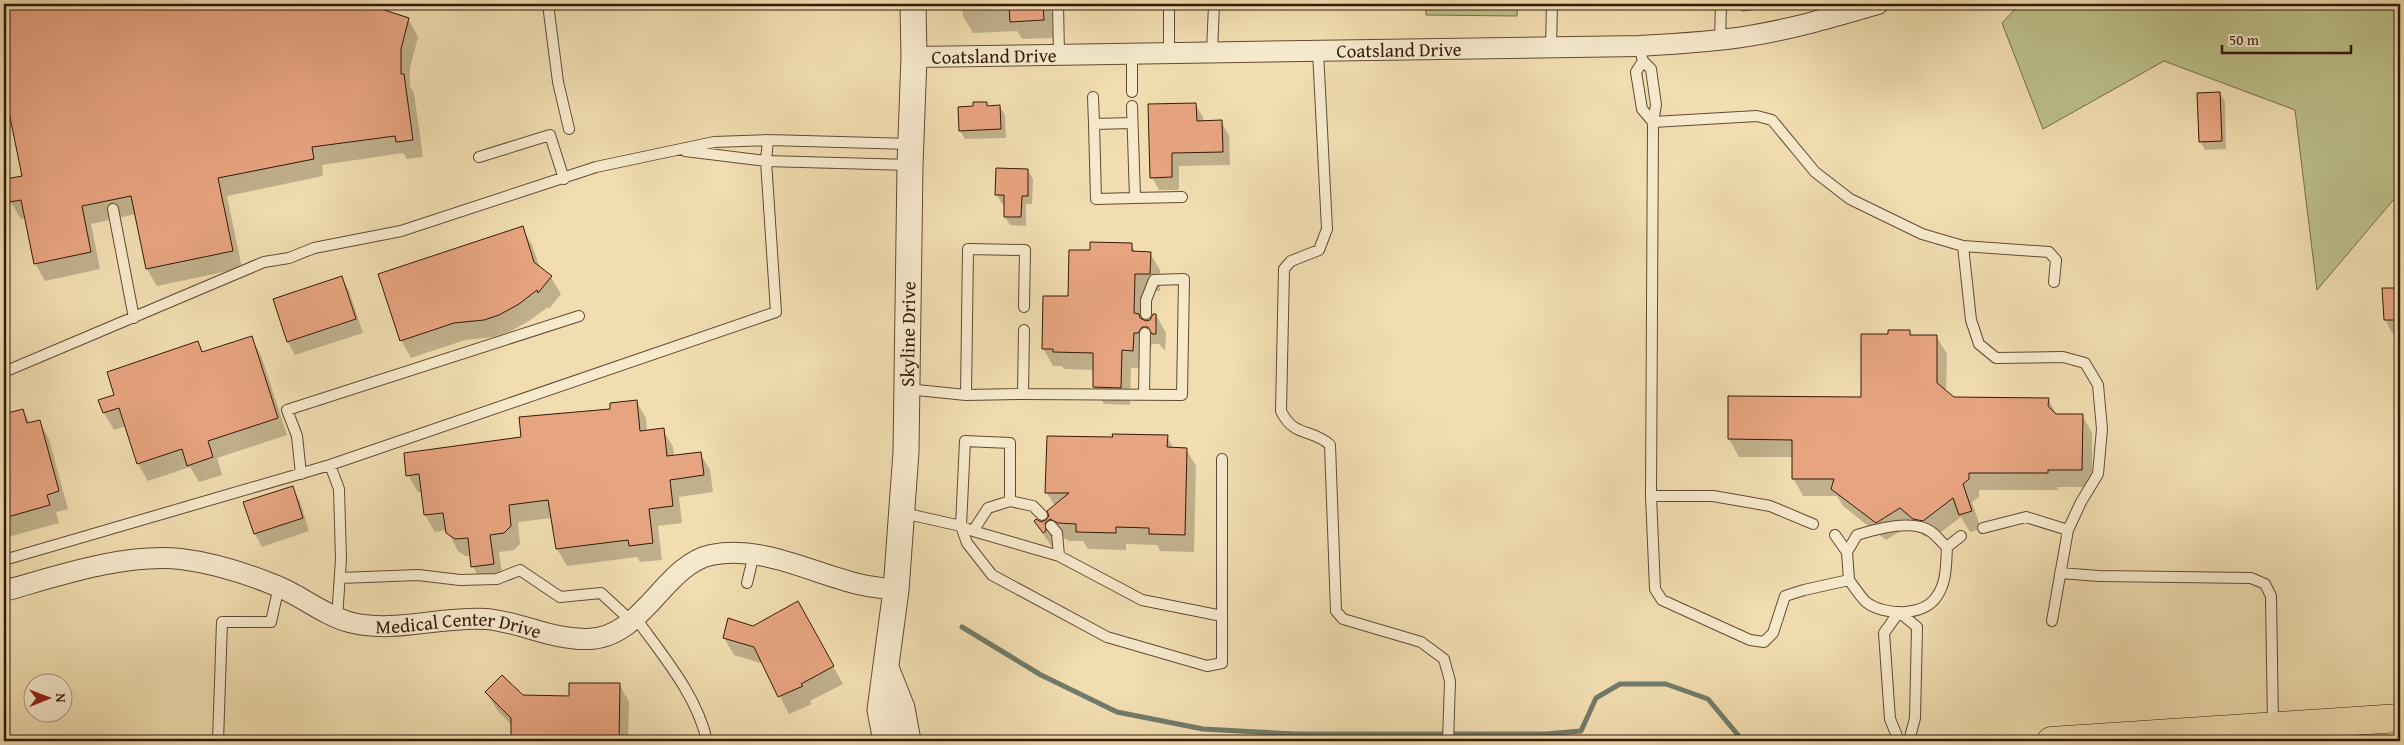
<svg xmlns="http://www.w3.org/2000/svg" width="2404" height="745" viewBox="0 0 2404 745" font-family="'Gentium Book Plus',serif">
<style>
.green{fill:#bcc08a;stroke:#786d49}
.shadow{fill:#0003}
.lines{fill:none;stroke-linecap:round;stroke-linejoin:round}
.stream{stroke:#717b69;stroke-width:5}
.building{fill:#e7a480;stroke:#331a08}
.service-casing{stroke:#624b32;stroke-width:12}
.minor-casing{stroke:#624b32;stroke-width:22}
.tertiary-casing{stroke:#624b32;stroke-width:27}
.primary-casing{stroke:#331a08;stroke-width:29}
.service{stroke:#f6e9cc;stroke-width:10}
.minor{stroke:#f6e9cc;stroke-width:20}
.tertiary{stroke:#f6e9cc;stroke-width:25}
.primary{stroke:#f1ddb0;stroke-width:28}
.labels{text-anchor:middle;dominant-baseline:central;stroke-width:4;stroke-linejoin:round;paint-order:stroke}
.street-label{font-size:19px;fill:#331a08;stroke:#f6e9cc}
</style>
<rect width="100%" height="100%" fill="#f1ddb0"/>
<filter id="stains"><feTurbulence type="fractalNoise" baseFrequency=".004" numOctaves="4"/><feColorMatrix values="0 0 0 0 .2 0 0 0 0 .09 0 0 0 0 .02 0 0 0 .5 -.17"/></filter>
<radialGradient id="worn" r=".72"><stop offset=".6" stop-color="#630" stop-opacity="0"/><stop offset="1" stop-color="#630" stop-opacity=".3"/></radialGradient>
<path class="green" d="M 1426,4 L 1518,4 L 1517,16 L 1426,15 Z
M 1742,4 L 1787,4 L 1776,7 L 1742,11 Z
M 2020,4 L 2400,4 L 2400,192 L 2317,290 L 2295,110 L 2164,61 L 2043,129 L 2002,23 Z"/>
<path class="shadow" d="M 4,4 L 362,4 L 408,19 L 418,37 L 410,68 L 410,86 L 414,93 L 423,157 L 407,159 L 403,153 L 322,165 L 323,176 L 227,196 L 242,268 L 157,286 L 147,269 L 136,214 L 91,224 L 100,269 L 45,281 L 35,263 L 26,218 L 21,219 L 11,202 L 23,177 L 7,98 L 4,99 Z
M 962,4 L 1047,4 L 1052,13 L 1053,38 L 1022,39 L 1017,31 L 973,33 L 963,16 Z
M 2220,93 L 2225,102 L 2226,149 L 2205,150 L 2200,141 Z
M 986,103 L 989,107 L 1000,107 L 1005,115 L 1006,138 L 965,139 L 960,131 L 974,108 Z
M 1195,104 L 1203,117 L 1203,122 L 1221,122 L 1229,135 L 1230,165 L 1179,166 L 1179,190 L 1159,190 L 1152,177 Z
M 1028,170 L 1033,179 L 1032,204 L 1026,204 L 1026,226 L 1010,225 L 1005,217 L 1005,204 L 1002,204 L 997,195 Z
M 522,228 L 532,245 L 540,268 L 551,277 L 561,294 L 549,309 L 548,307 L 529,321 L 509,332 L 494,337 L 465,340 L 411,358 L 401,340 Z
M 1131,244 L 1136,253 L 1150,253 L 1160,270 L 1160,291 L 1144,291 L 1144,321 L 1151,321 L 1156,315 L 1166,333 L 1165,351 L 1159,344 L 1152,344 L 1143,368 L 1131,368 L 1130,405 L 1104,404 L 1094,387 L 1094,370 L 1064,369 L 1062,366 L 1053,366 L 1043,348 L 1091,252 Z
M 342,278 L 349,291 L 363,333 L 295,355 L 288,342 L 274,300 Z
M 2384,289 L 2400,289 L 2400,333 L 2392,333 L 2385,319 Z
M 1910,331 L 1912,336 L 1936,336 L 1947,354 L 1946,393 L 1954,399 L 2048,399 L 2057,415 L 2082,415 L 2092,433 L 2092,487 L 2057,487 L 2058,490 L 1979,490 L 1979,497 L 1972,502 L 1981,529 L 1970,532 L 1961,517 L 1933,538 L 1924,536 L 1911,525 L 1886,540 L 1843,506 L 1837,496 L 1803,496 L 1793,478 L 1793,457 L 1739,457 L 1729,439 L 1729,397 L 1862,398 L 1889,336 Z
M 251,337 L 261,355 L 287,435 L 217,458 L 222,475 L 199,482 L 190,467 L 148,481 L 138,464 L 126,426 L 114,430 L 104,413 L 116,395 L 198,343 L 204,353 Z
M 636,401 L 646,418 L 647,431 L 663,430 L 673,447 L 674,456 L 700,453 L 710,470 L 713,492 L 679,497 L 682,523 L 658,526 L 662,560 L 640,562 L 637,557 L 567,566 L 557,549 L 552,518 L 518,522 L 520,544 L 514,550 L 499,552 L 503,581 L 482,584 L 473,566 L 471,556 L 465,556 L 458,551 L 447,530 L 435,532 L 425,515 L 423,492 L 418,492 L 408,475 Z
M 23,410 L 30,424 L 39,421 L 49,439 L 68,509 L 56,512 L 59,523 L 4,538 L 4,416 Z
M 1167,437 L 1174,449 L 1186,449 L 1196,466 L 1194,552 L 1160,551 L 1157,545 L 1126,544 L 1126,550 L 1088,549 L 1083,541 L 1069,541 L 1061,536 L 1054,550 L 1035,522 L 1047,521 L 1055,506 L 1047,493 L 1114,439 Z
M 292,487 L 300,501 L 309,531 L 262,547 L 255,534 Z
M 807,620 L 843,684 L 810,701 L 812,704 L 789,714 L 764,664 L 734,655 L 724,638 L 753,627 Z
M 619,684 L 629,702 L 628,741 L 512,741 L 512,725 L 497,710 L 487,693 L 522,697 L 571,697 Z"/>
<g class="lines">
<path class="stream" d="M 962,627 L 1041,675 L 1117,712 L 1203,729 L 1295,734 L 1546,734 L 1581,731 L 1596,698 L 1620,684 L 1666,684 L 1708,699 L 1743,741"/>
</g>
<path class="building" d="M 4,4 L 366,4 L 409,18 L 401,49 L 401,74 L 404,74 L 413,140 L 396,142 L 395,136 L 312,147 L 314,159 L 218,178 L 233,251 L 146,269 L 131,196 L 82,206 L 91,252 L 34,264 L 21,200 L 10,202 L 5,179 L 22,176 L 4,88 Z
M 1009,4 L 1043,4 L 1044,20 L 1010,22 Z
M 2220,92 L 2222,141 L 2199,142 L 2197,93 Z
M 973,102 L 987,102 L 987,106 L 1000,105 L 1001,129 L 959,131 L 958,107 L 973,106 Z
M 1196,103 L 1197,121 L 1222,120 L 1223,152 L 1172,153 L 1172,177 L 1150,178 L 1148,104 Z
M 996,168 L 1028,169 L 1028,196 L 1022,196 L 1021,217 L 1004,217 L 1004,195 L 995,195 Z
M 523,226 L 534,262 L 552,276 L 538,293 L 537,290 L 519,304 L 499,315 L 484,320 L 454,323 L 400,341 L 378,274 Z
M 1090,242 L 1132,243 L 1132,251 L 1151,252 L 1150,274 L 1135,274 L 1134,313 L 1139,314 L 1140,318 L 1146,321 L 1150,320 L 1153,314 L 1156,314 L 1156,334 L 1152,334 L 1148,327 L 1142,327 L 1138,333 L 1134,333 L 1133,351 L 1122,350 L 1121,388 L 1093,387 L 1093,353 L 1053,352 L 1053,349 L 1042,349 L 1043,296 L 1068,296 L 1069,250 L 1090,250 Z
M 342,276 L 356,319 L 287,342 L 273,299 Z
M 2382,288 L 2400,288 L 2400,320 L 2384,320 Z
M 1888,330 L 1910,330 L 1910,335 L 1937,335 L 1937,383 L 1954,397 L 2049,398 L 2048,406 L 2056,414 L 2083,414 L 2082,470 L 2048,470 L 2048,473 L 1969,473 L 1969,479 L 1963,484 L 1972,511 L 1959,515 L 1953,498 L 1923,521 L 1913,519 L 1900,508 L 1876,523 L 1831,489 L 1834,479 L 1792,479 L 1792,440 L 1728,439 L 1728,396 L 1861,397 L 1861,334 L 1888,334 Z
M 252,336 L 278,418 L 208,441 L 213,457 L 187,466 L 182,449 L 137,464 L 119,408 L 103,413 L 98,400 L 114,395 L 107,372 L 198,341 L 202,352 Z
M 637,400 L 640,431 L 664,428 L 667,456 L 701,452 L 704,475 L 670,480 L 673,506 L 649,509 L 653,543 L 629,546 L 628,540 L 556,549 L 548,500 L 509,505 L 511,526 L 504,533 L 490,535 L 494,564 L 471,567 L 468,538 L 455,539 L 446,533 L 443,513 L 424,515 L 419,474 L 406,476 L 404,453 L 521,437 L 519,417 L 610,409 L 610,403 Z
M 23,409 L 27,423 L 40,420 L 59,491 L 47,495 L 50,505 L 4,518 L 4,414 Z
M 1112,434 L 1168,435 L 1167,447 L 1187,448 L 1185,535 L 1149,534 L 1149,528 L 1116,527 L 1116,533 L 1076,532 L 1076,524 L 1058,523 L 1050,519 L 1045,523 L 1046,531 L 1043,533 L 1034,521 L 1036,519 L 1041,522 L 1046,520 L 1049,516 L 1047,511 L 1069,493 L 1045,493 L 1047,436 L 1113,437 Z
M 293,486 L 303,518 L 254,534 L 243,502 Z
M 798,601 L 834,666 L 801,684 L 803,686 L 778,697 L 754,647 L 723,638 L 728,618 L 753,626 Z
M 502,675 L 523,695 L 569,696 L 569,683 L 620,683 L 619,741 L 511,741 L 511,718 L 485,692 Z"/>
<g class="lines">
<defs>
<path id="service" d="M 548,4 L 558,82 L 569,129
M 1058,4 L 1059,54
M 1720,40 L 1721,4
M 1639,46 L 1643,61 L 1651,69 L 1656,105 L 1653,122 L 1642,109 L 1636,72 L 1643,61
M 1551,47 L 1552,4
M 1318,51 L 1327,229 L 1319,250 L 1291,261 L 1284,269 L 1281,411 C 1294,438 1312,428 1330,445 L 1336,611 L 1343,619 L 1421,642 L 1444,659 L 1450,681 L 1448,741
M 1212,52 L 1214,4
M 1132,53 L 1132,92
M 1169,53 L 1169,4
M 1093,97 L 1094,124
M 1132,106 L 1135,198 L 1182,197
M 1132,123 L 1094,124 L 1096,199 L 1135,198
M 685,151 L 766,161 L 910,165
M 479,157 L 550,135 L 564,179
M 113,209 L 134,318
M 1963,246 L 1971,320 L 1979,344 L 1996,358 L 2063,357 L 2085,363 L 2098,385 L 2102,429 L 2098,474 L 2081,502 L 2068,530 L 2052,621
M 1024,330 L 1023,394 L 1182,395 L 1184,279 L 1154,280 L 1146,300 L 1146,314
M 4,372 L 264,262 L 289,258 L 314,248 L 401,231 L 596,167 L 714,142 L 768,140 L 911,144
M 907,389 L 966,395 L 968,249 L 1025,250 L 1024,307
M 966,395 L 1023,394
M 1144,395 L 1145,333
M 330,465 L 339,489 L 341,559 L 337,618
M 301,474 L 297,436 L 287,410 L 579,316
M 1651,496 L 1713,496 L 1770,506 L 1813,524
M 1010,501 L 1033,506 L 1042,515
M 903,513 L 961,526 L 967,543 L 992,575 L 1107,637 L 1207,666 L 1222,663 L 1222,459
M 1051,526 L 1057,533 L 1059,556
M 1983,528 L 2026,517 L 2068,530
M 973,531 L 988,508 L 1010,501 L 1010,443 L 965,441 L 961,526 L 973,531 L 1059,556 L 1142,600 L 1222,616
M 1835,535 L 1847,552 L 1849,580 L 1804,590 L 1785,596 L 1773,633 L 1764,642 L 1750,640 L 1662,600 L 1655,589 L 1651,496 L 1653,122 L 1757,116 L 1772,120 L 1815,172 L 1850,199 L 1922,234 L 1963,246 L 2049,252 L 2056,260 L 2054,282
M 1947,547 L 1961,536
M 1847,552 L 1857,535 C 1876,529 1912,519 1930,531 C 1936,535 1941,542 1947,547 C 1946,563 1947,582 1937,596 C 1924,617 1884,616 1866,602 C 1860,596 1854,587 1849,580
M 4,560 L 330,465 L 776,312 L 766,161 L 768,140
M 2060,573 L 2099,576 L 2251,578 L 2265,584 L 2271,596 L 2273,725
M 340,578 L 418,575 L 460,580 L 497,579 L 520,570 L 560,597 L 601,593 L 630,620
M 747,583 L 754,554
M 635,617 C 662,655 697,695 707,741
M 218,741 L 222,622 L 271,622 L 279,586
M 1899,741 L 1890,719 L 1884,633 L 1899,612 L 1917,627 L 1915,718 L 1909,741"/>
<g id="minor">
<path id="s1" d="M 914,57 L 1639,46 C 1676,44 1713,42 1749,36 C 1793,29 1836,16 1878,4"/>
<path id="s2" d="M 4,591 C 58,576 124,553 181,559 C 213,563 242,572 272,584 C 298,593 321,614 349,622 C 394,634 440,616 486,619 C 521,622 552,640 588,639 C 643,638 664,565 711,555 C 762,545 809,572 858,584 C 870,587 883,588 896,590"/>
</g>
<g id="tertiary">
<path d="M 886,668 L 902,708 L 908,741"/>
<path id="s3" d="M 886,741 L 880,710 L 896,590 L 906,452 L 910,165 L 914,57 L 913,4"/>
</g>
<path id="primary" d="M 2051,741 L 2400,718"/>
</defs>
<use href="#service" class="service-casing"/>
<use href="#minor" class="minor-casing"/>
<use href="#tertiary" class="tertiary-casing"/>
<use href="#primary" class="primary-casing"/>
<use href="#service" class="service"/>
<use href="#minor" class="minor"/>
<use href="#tertiary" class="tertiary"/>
<use href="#primary" class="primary"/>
</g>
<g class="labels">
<g class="street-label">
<text stroke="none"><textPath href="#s1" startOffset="485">Coatsland Drive</textPath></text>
<text stroke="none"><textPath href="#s1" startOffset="80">Coatsland Drive</textPath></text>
<text stroke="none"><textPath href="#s3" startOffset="409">Skyline Drive</textPath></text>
<text stroke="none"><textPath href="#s2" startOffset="472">Medical Center Drive</textPath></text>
</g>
</g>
<rect width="2404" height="745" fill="none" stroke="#f1ddb0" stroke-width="20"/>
<rect x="5" y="5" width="2394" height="735" fill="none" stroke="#331a08" stroke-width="2.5"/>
<rect x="10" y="10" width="2384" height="725" fill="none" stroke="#331a08"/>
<g transform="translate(48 698) rotate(89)"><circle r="24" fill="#f6e9cc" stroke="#a8967e"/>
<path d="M0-4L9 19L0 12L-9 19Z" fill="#8f2418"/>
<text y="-8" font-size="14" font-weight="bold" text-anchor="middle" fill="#331a08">N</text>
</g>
<path d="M2222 45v8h129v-8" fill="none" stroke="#331a08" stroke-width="2.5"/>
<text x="2229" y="45" font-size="15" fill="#331a08" stroke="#f6e9cc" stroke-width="4" paint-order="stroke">50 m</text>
<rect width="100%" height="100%" filter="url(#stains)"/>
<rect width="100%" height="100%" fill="url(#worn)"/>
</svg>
